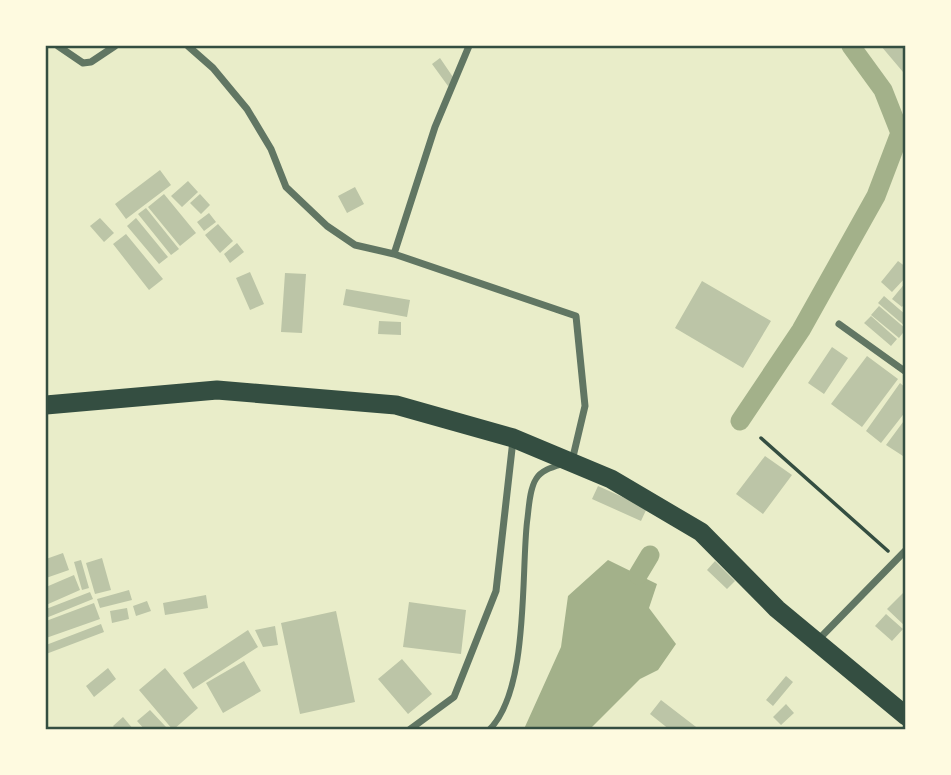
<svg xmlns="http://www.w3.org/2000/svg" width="951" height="775" viewBox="0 0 951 775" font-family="Montserrat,sans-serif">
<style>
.water{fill:#a3b18a}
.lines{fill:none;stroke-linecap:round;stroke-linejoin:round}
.canal{stroke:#a3b18a;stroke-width:19}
.building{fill:#bcc5a7}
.path{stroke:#344e41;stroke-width:3.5}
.pedestrian{stroke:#617663;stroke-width:6}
.minor{stroke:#617663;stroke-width:7}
.trunk{stroke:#344e41;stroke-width:19}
.neatline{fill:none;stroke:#344e41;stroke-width:2.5}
</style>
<rect width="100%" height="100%" fill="#e9edc9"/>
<path class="water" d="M 608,560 L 657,584 L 649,608 L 676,644 L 658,670 L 640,679 L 590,729 L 524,729 L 561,647 L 568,596 Z"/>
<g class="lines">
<path class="canal" d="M 740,421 L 801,330 L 876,196 L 900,133 L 883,90 L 851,46
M 638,575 L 650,555"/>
</g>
<path class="building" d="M 881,46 L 906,46 L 906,69 L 903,72 Z
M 440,58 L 455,80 L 448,86 L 432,64 Z
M 160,170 L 171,185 L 126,219 L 115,204 Z
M 188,181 L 198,192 L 182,207 L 171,196 Z
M 355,187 L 364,204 L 347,213 L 338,196 Z
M 164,194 L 196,233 L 180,246 L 148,207 Z
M 200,194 L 210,205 L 201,214 L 190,203 Z
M 146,208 L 179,249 L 171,255 L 138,214 Z
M 209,213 L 216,222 L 204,231 L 197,222 Z
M 100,218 L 114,233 L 104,242 L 90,226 Z
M 136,218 L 168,257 L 159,264 L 127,226 Z
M 218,224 L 233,241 L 220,253 L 205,235 Z
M 126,234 L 163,279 L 149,290 L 113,244 Z
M 237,243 L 244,252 L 230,263 L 224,254 Z
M 898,261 L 906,267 L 906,277 L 892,292 L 881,282 Z
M 250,272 L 264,304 L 250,310 L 236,278 Z
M 285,273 L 306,274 L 302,333 L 281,332 Z
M 702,281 L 771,321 L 743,368 L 675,328 Z
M 906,282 L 906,302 L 902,307 L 892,299 Z
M 346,289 L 410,300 L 407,317 L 343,305 Z
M 884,296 L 906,315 L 906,327 L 878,303 Z
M 879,306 L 906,329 L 899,338 L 871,315 Z
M 871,316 L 897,339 L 891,346 L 864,323 Z
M 379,321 L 401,322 L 401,335 L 378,334 Z
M 832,347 L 848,358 L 824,394 L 808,383 Z
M 867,356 L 898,379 L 862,427 L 831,404 Z
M 900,383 L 906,388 L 906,411 L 881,443 L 866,431 Z
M 906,418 L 906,453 L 903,456 L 886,445 Z
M 765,456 L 792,475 L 763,514 L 736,494 Z
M 598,486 L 647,508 L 641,521 L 592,499 Z
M 63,553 L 69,570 L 46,578 L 46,559 Z
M 102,558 L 111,590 L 95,594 L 86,563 Z
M 81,560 L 89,588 L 82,590 L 74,562 Z
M 715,561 L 735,581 L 727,589 L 707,570 Z
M 74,575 L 80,590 L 46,605 L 46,587 Z
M 129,590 L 132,600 L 100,608 L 97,599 Z
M 906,590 L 906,627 L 887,609 Z
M 90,592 L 93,599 L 46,618 L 46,609 Z
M 206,595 L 208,608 L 165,615 L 163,603 Z
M 147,601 L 151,611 L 136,616 L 133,606 Z
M 409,602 L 466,610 L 461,654 L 403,647 Z
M 94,603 L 100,619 L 46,638 L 46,621 Z
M 127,608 L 129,619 L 112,623 L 110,611 Z
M 336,611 L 355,702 L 300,714 L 281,623 Z
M 886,614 L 903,629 L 892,641 L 875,626 Z
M 101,624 L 104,632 L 46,654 L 46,645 Z
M 275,626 L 278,645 L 263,647 L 255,630 Z
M 248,630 L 258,647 L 193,689 L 183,673 Z
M 402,659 L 432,694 L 408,714 L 378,679 Z
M 244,661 L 261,691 L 223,713 L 206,683 Z
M 108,668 L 116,679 L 94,697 L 86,686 Z
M 165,668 L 198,708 L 173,730 L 139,690 Z
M 786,676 L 793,682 L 773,706 L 766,700 Z
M 661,700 L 700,730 L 670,730 L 650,714 Z
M 786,704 L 794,713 L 781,725 L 773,717 Z
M 150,710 L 166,727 L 163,730 L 145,730 L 137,721 Z
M 123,717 L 134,730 L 116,730 L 113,726 Z"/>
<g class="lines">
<path class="path" d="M 761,438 L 888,551"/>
<path class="pedestrian" d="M 489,730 C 529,691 521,576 527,522 C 529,509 529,490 536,479 C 541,470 553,467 563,464"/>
<path class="minor" d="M 58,46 L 83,63 L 91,62 L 115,46
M 188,46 L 213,68 L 247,109 L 271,149 L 286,187 L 327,226 L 355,245 L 394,254
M 469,46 L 435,127 L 394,254 L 576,316 L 585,406 L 572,461
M 839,324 L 906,372
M 818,640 L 906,550
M 409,730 L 454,697 L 496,591 L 513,440"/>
<path class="trunk" d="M 46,405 L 217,390 L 396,405 L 513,438 L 611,479 L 701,532 L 777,609 L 906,716"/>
</g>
<rect width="951" height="775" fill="none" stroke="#fefae0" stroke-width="94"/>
<rect x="47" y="47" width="857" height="681" class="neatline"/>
</svg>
